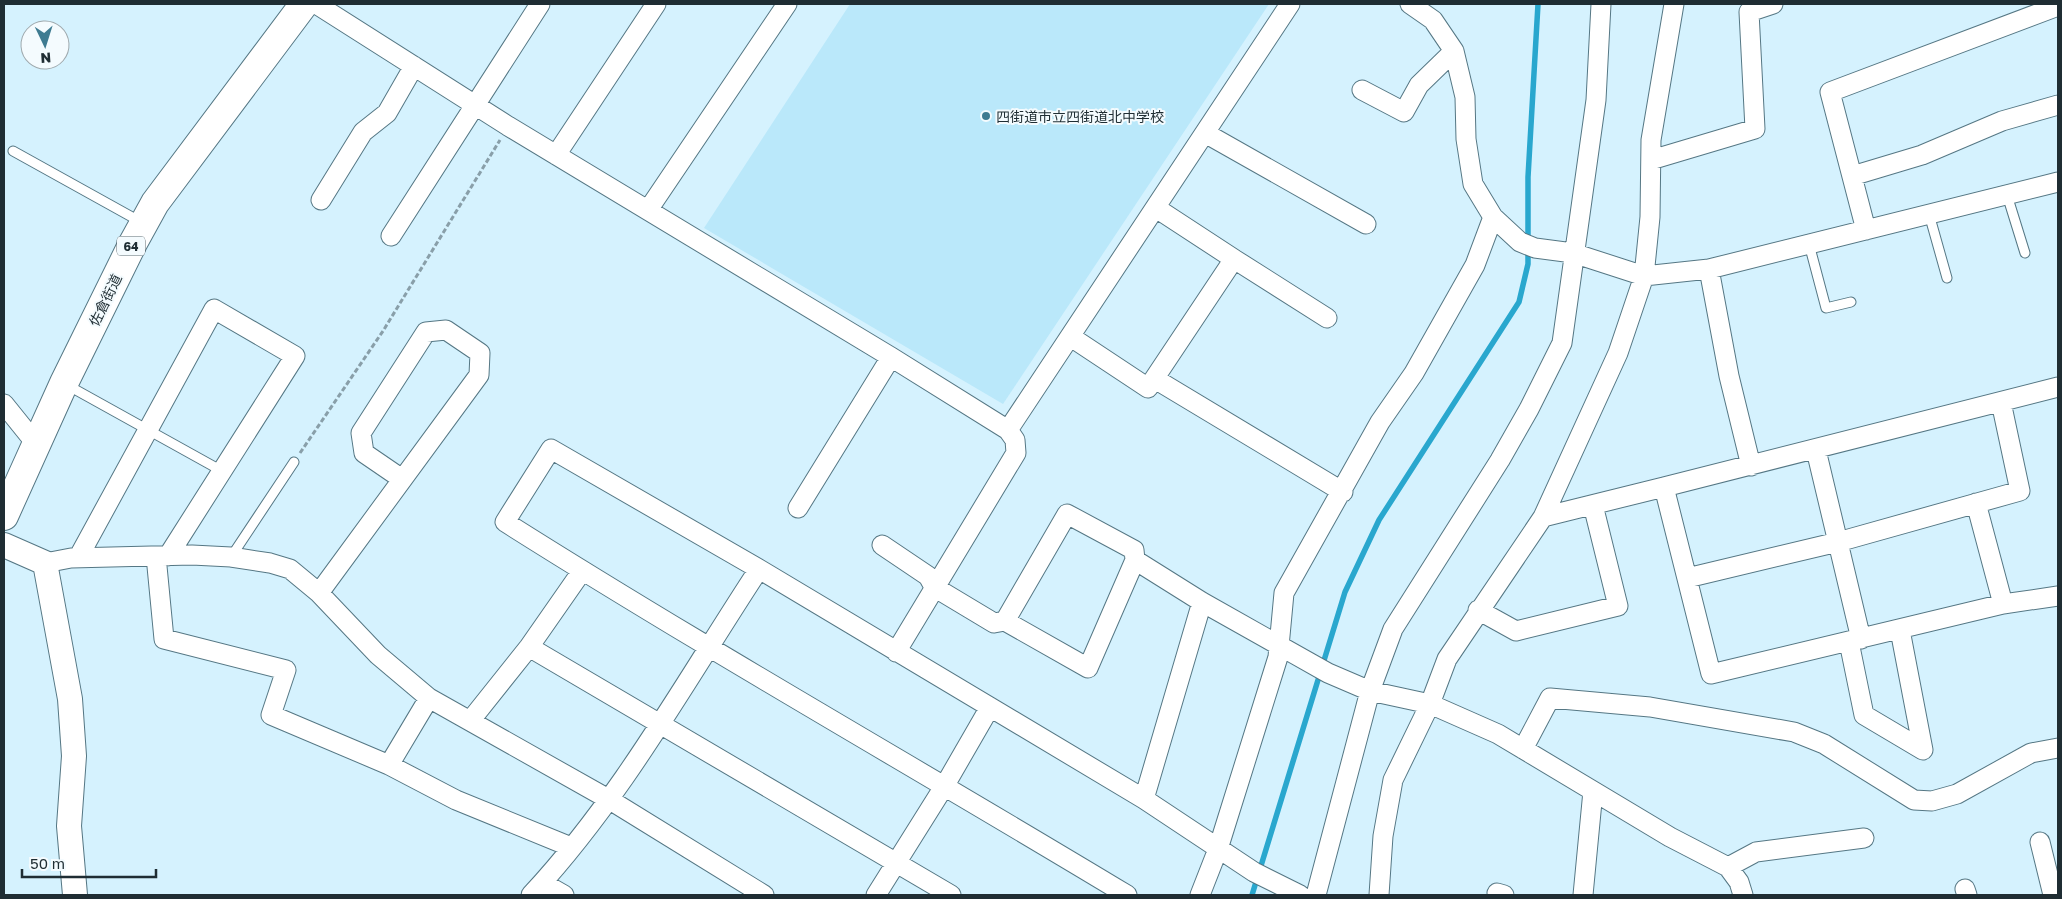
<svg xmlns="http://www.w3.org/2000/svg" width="2062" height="899" viewBox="0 0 2062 899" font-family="'Golos Text','Noto Sans JP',sans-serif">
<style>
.built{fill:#bae8fa}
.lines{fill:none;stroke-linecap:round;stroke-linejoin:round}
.stream{stroke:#29a7ce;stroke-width:5.5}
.service-casing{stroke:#557784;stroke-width:11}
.minor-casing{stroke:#557784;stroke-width:21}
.tertiary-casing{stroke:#557784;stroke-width:26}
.primary-casing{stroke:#557784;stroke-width:30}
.path{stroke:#899fa9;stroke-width:3;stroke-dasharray:5 2.5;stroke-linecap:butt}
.service{stroke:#fff;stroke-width:9}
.minor{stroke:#fff;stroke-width:19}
.tertiary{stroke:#fff;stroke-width:24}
.primary{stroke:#fff;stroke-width:28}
.poi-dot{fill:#3e7b91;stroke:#f4fbfe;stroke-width:2}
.labels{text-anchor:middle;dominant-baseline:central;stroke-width:4;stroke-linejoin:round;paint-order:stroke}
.shield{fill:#f4fbfe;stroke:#5f6b70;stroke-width:1}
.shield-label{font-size:12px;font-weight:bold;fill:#1f2d33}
.poi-label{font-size:14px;fill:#1f2d33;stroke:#f4fbfe;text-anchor:start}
.street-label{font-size:14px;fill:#1f2d33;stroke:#f4fbfe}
</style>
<rect width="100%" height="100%" fill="#d5f2fe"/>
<path class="built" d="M 850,4 L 1269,4 L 1003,404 L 704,228 Z"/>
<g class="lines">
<path class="stream" d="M 1252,895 L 1345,592 L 1379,520 L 1519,302 L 1528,264 L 1528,177 L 1538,4"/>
<defs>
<path id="service" d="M 13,151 L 141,222
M 2007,195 L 2025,253
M 1929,214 L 1947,278
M 1809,244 L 1826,308 L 1851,302
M 67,385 L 222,471
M 231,557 L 294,462"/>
<path id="minor" d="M 316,4 L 508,126 L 891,357 L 1008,430 L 1290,4
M 1410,4 L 1433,20 L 1454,51 L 1465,97 L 1466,139 L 1473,184 L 1493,217 L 1520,242 L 1535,248 L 1573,253 L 1644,276 L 1709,269 L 2058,182
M 1362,90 L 1404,112 L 1419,85 L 1454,51
M 1205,133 L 1366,224
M 556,155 L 656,4
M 1651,160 L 1755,129 L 1749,12 L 1773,4
M 1852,176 L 1922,155 L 2002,121 L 2058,105
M 321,200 L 363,132 L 387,113 L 414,66
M 648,210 L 787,4
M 1866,230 L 1830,92 L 2058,6
M 391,236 L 540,4
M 1234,259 L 1327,318
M 1709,269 L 1729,376 L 1751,466
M 1071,337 L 1148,388 L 1234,259 L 1156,208
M 1155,379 L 1343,492
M 2058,387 L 1664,487 L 1711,674 L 2003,604 L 2058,596
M 4,404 L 37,445
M 1816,450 L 1861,639
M 1976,503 L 2003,604
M 798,508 L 891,357
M 1543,517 L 1664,487
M 882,545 L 928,576 L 934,587 L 994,623 L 1005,621 L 1067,514 L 1134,550 L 1135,560 L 1202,602 L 1328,673 L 1370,691 L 1430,704 L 1498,734 L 1670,837 L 1728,867 L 1739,882 L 1743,895
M 156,556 L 164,639 L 286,670 L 271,715 L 389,765 L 456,800 L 571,847
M 78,558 L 214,309 L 295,356 L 168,556
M 45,563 L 71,558 L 192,555 L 231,557 L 270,563 L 290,569 L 319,593 L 378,655 L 429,698 L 610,800 L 764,895
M 1687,578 L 1838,542 L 2020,491 L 2001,402
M 319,593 L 479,375 L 480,353 L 446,330 L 426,332 L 361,433 L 364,453 L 402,479
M 1478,610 L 1516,631 L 1618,606 L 1593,505
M 1005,621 L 1088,668 L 1135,560
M 1849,642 L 1864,715 L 1923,750 L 1900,630
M 529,647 L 951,895
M 896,652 L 1016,453 L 1015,440 L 1008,430
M 470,721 L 529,647 L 582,571
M 1523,749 L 1550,698 L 1650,707 L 1794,732 L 1824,744 L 1914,800 L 1932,801 L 1957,794 L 2031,753 L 2058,748
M 389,765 L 429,698
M 1144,799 L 1202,602
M 2040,842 L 2053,895
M 1728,867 L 1756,852 L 1864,838
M 543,883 L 564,895
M 1965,889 L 1967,895
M 1497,893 L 1504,895
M 531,895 C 622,797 686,680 759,569
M 876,895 L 945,785 L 990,707
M 1127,895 C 920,770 709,651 505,522 L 551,449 L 759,569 L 1144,799 L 1254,872 L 1300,895
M 1200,895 L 1218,849 L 1278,657 L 1284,593 L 1380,422 L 1414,373 L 1475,265 L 1493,217
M 1316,895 L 1370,691 L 1393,629 L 1500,460 L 1529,409 L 1562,343 L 1596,100 L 1601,4
M 1379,895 L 1383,836 L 1393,780 L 1430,704 L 1447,659 L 1543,517 L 1618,353 L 1644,276 L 1650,217 L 1651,140 L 1674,4
M 1583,895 L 1593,791"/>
<path id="tertiary" d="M 4,545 L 45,563 L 70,699 L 74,756 L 69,826 L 75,895"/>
<path id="primary" d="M 4,516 L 64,383 L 133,243 L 155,203 L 304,4"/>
</defs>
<use href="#service" class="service-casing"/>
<use href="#minor" class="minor-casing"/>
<use href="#tertiary" class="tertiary-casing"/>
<use href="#primary" class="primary-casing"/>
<path class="path" d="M 300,453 L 383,331 L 500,140"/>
<use href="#service" class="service"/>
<use href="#minor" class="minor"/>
<use href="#tertiary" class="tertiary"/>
<use href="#primary" class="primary"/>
</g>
<circle class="poi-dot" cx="986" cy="116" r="5"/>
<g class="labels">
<rect class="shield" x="117" y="236.5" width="28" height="19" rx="4"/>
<g class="shield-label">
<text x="131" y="246">64</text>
</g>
<g class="poi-label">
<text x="996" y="116">四街道市立四街道北中学校</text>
</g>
<g class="street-label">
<text transform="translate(105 300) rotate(-64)">佐倉街道</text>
</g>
</g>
<rect width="2062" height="899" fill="none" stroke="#1f2d33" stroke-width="10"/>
<g transform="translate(45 45) rotate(176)"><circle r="24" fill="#f4fbfe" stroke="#9fa9ad"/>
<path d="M0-4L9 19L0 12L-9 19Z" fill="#3e7b91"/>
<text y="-8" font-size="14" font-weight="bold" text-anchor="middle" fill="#1f2d33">N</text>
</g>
<path d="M22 869v8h134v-8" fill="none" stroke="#1f2d33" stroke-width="2.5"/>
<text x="30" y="869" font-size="15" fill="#1f2d33" stroke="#f4fbfe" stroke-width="4" paint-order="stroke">50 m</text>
</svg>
